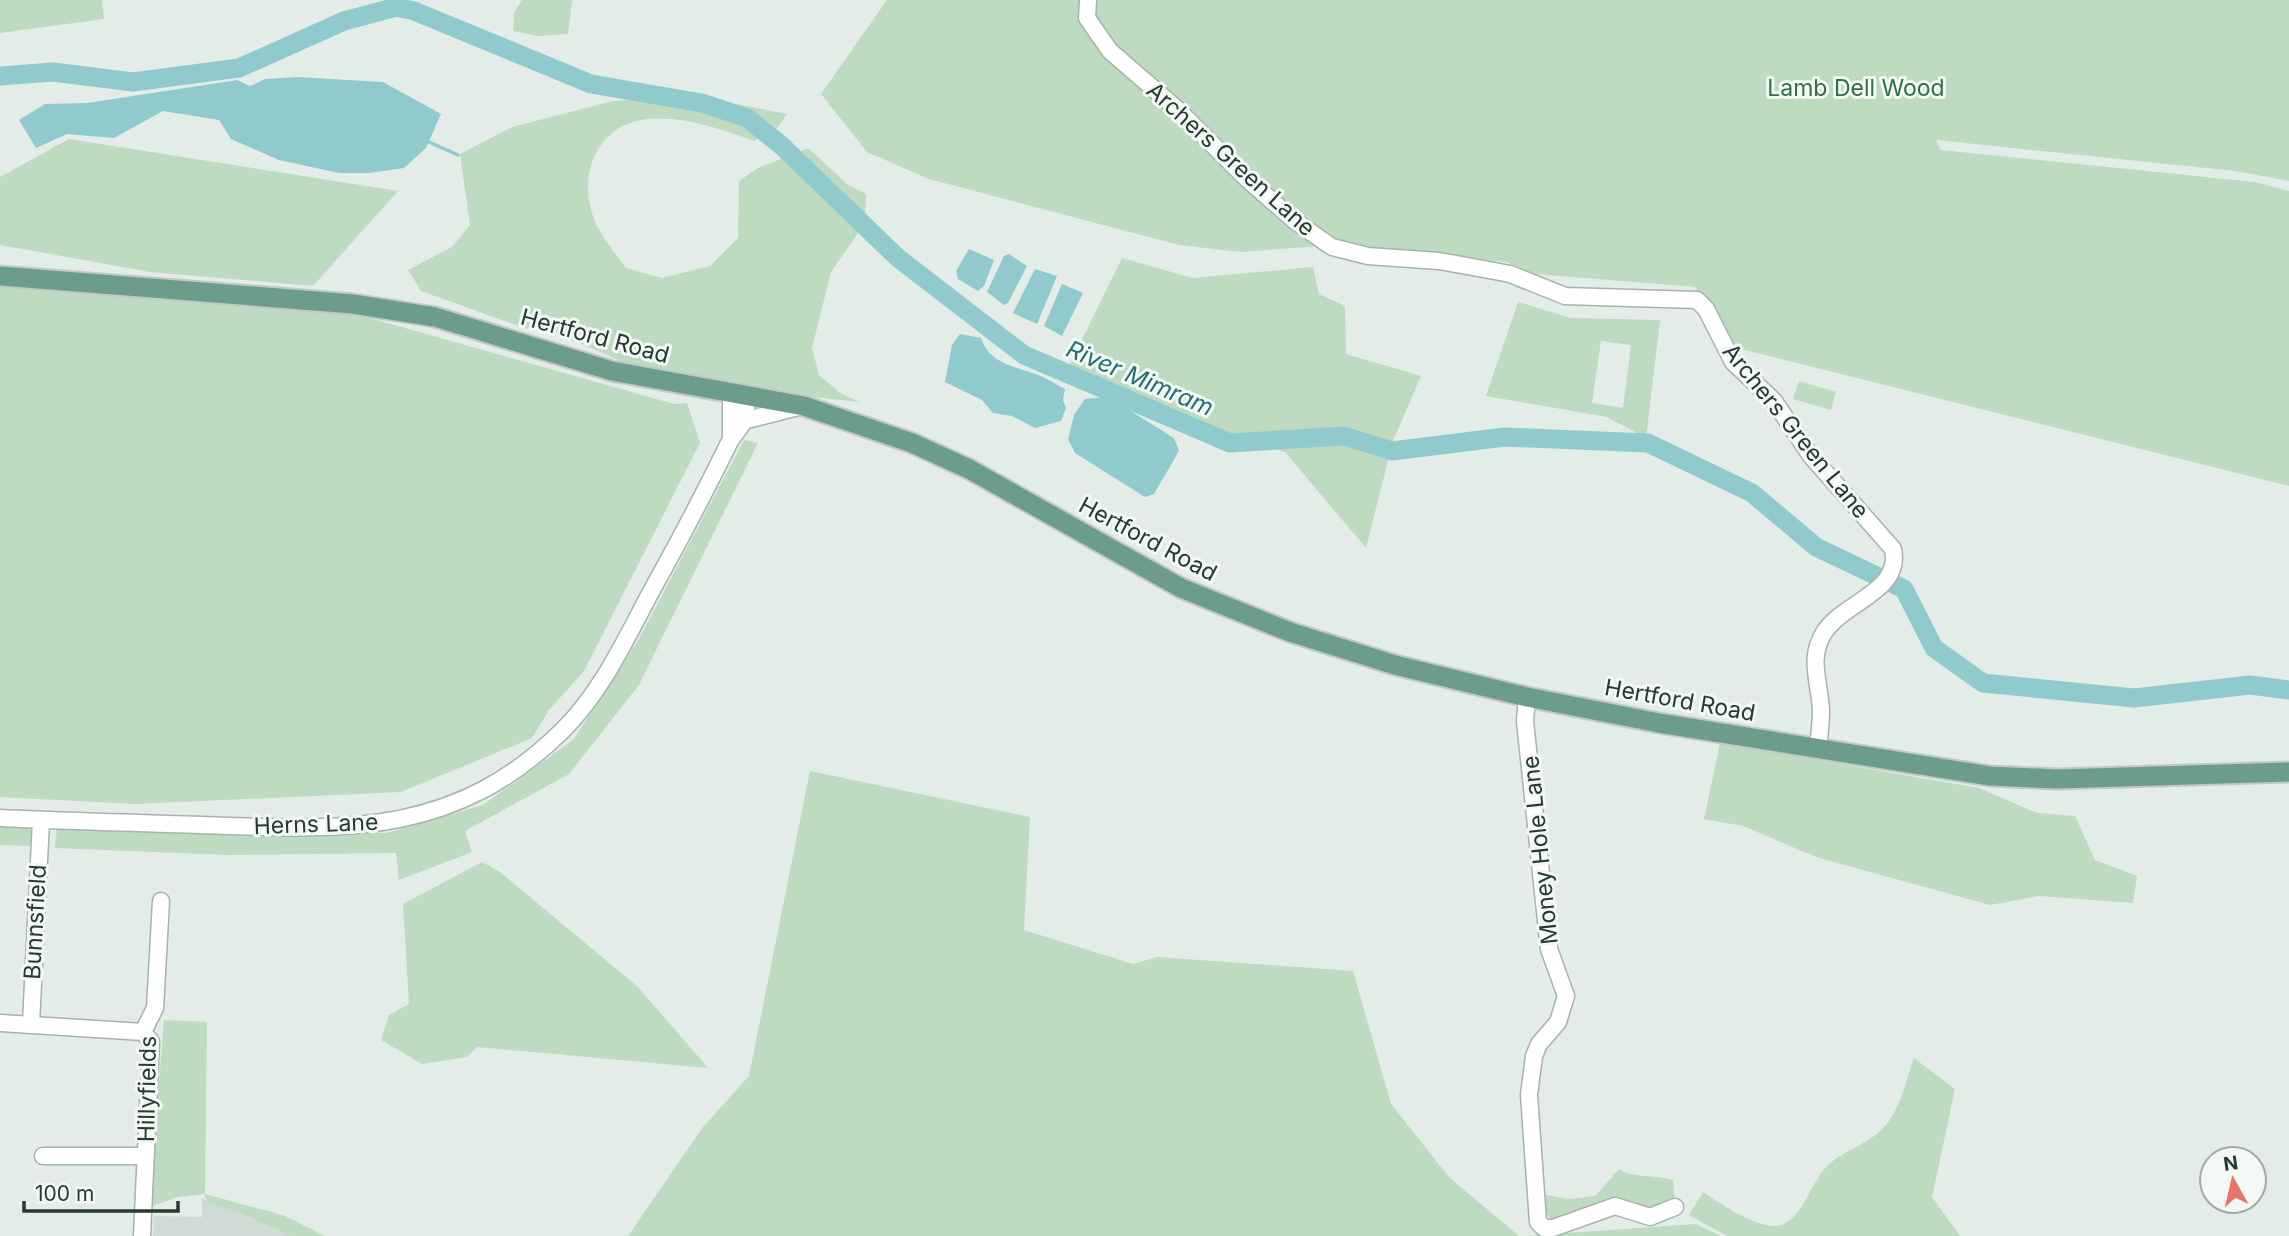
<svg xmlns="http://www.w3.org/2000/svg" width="2289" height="1236" viewBox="0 0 2289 1236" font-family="Inter,sans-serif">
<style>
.built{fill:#d1dbd6}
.green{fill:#bedbc2;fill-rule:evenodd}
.water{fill:#90cacc}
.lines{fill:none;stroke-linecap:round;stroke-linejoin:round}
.stream{stroke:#90cacc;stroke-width:3.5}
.river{stroke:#90cacc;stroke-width:19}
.minor-casing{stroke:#a6b3ad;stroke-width:19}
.major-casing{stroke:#c2c8c6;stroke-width:23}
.minor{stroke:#fff;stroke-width:16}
.major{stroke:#6c9d8a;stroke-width:19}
.labels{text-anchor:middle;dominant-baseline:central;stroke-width:6;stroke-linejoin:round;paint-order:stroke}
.park-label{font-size:23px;fill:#326f41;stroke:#f3f8f5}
.street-label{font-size:23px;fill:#243b32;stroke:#f3f8f5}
.water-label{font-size:24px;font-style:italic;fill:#246f72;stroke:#f3f8f5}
</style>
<rect width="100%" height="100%" fill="#e3ece7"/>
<path class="built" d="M 202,1199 L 271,1211 L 319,1236 L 153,1236 L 154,1216 L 202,1217 Z"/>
<path class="green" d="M 0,0 L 102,0 L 104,19 L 0,33 Z
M 522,0 L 572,0 L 568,34 L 538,36 L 513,31 L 514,13 Z
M 887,0 L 2289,0 L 2289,181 L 2235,171 L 1936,140 L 1941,150 L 2255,182 L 2289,191 L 2289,486 L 1737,348 L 1695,287 L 1535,274 L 1506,262 L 1345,244 L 1241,252 L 1179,245 L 929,179 L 867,152 L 821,94 Z
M 695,96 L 787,114 L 777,128 L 754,141 C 720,129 685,116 649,119 C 601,122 578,169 592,213 C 598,233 614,252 626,268 L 662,278 L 710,266 L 738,238 L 739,181 L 758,168 L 808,148 L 847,184 L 866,194 L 865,223 L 831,272 L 812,348 L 819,375 L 842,394 L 860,402 L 805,396 L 625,363 L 557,333 L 524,328 L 421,291 L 408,270 L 452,247 L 470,225 L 460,154 L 512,127 L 613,101 Z
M 69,139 L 398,191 L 313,286 L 150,272 L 0,245 L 0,177 Z
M 1122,258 L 1193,278 L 1313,267 L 1319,294 L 1345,306 L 1346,354 L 1421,376 L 1393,441 L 1366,548 L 1285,452 L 1207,430 L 1068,368 Z
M 0,287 L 345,311 L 674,404 L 687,403 L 700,443 L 584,671 L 549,710 L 532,738 L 401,792 L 136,804 L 0,797 Z
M 1518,302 L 1571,318 L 1660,320 L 1646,438 L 1607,417 L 1486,396 ZM 1601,341 L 1631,345 L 1623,408 L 1592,403 Z
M 1799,381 L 1836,392 L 1831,410 L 1793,399 Z
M 744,440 L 758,443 L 639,685 L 569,774 L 465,831 L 472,852 L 399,880 L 396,853 L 228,855 L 55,848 L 57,828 L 218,833 L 387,833 L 483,805 L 573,740 L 639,639 Z
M 1720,743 L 1979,788 L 2037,813 L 2075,816 L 2095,860 L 2137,876 L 2133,903 L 2039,896 L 1990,905 L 1816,857 L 1743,826 L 1704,819 Z
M 810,771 L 1030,817 L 1024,930 L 1133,964 L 1157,957 L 1353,971 L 1391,1104 L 1449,1177 L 1519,1236 L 628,1236 L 703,1127 L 749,1076 Z
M 0,825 L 30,826 L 34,846 L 0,845 Z
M 482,862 L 500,872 L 638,987 L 708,1068 L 477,1047 L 467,1057 L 422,1064 L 381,1040 L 389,1015 L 409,1004 L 403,904 Z
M 164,1020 L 207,1022 L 205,1194 L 285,1216 L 325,1236 L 290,1236 L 242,1213 L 208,1203 L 204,1194 L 178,1197 L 149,1207 Z
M 1914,1058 L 1955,1089 L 1932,1197 L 1960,1236 L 1727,1236 L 1689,1215 L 1703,1192 C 1719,1203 1762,1232 1781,1225 C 1804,1217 1811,1182 1827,1166 C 1847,1147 1876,1143 1891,1118 C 1902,1100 1907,1078 1914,1058 Z
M 1619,1169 C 1631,1178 1657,1175 1673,1180 L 1675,1203 L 1651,1210 L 1553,1221 L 1545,1212 L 1543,1194 L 1567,1199 L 1595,1196 Z
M 1696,1224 L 1721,1236 L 1525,1236 Z"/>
<path class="water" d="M 297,77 L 383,82 L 441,114 L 426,148 L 404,168 L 369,173 L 339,173 L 279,160 L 231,139 L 219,120 L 163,111 L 114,138 L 67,134 L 36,148 L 19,120 L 45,104 L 87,103 L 237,80 L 250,86 L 265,79 Z
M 969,249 L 994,260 L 984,286 L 978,291 L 958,279 L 956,271 Z
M 1009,254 L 1027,266 L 1008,303 L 1004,305 L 987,292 L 1004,256 Z
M 1035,269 L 1057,276 L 1037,324 L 1013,313 Z
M 1062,284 L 1083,293 L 1062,336 L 1044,326 Z
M 960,334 L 981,338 C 989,363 1013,366 1035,374 C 1045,377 1055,384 1065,389 L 1063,400 L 1066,408 L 1061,421 L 1035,428 L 1012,416 L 993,413 L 982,400 L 945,382 L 952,345 Z
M 1108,397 L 1174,438 L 1179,451 L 1154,494 L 1145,497 L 1075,453 L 1068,439 L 1074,415 L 1085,399 Z"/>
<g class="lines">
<path class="stream" d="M 429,142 L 458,155"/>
<path class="river" d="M 0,76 L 53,72 L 133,82 L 239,68 L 344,21 L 396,7 L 414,11 L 591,84 L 702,103 L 747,118 L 782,146 L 898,258 L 1024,355 L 1230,443 L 1344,436 L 1392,451 L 1505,437 L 1648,443 L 1752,493 L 1816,547 L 1904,589 L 1934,648 L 1983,683 L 2134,698 L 2250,685 L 2289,690"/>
<defs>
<path id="minor" d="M 1088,0 L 1087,18 L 1110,51 L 1177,109 L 1247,179 L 1295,221 L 1332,247 L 1368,256 L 1439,261 L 1489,270 L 1510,274 L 1565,296 L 1697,300 L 1706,309 L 1733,362 L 1774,401 L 1811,456 L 1893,549 C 1902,591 1846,601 1825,631 C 1807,658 1820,682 1821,711 C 1821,724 1819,736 1818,749
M 731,392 L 731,439
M 743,421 L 798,407
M 1527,697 L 1525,721 L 1549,949 L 1566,996 L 1558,1022 L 1539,1044 L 1534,1056 L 1529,1095 L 1538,1222 L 1544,1228 L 1553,1228 L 1615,1206 L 1650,1217 L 1675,1207
M 0,818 C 67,821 134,823 201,825 C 343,830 453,838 562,731 C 607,687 632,624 663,570 C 686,528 708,486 729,443 C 733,435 740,429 744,421 C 747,413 746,403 746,395
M 0,1023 L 143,1032
M 31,1024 L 41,820
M 143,1032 L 155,1008 L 161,901
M 43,1156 L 146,1156
M 142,1236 L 151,1042 L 143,1032"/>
<path id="major" d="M 0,276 L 353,304 L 435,317 L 612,371 L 804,406 L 912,443 L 969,469 L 1181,588 L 1290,632 L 1395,665 L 1527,697 L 1659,723 L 1990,776 L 2057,779 L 2289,772"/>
</defs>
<use href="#minor" class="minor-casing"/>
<use href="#major" class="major-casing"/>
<use href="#minor" class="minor"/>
<use href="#major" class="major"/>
</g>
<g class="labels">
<g class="park-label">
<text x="1856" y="88">Lamb Dell Wood</text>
</g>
<g class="street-label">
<text transform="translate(1231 159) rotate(42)">Archers Green Lane</text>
<text transform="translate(595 336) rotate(15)">Hertford Road</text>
<text transform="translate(1796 431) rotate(51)">Archers Green Lane</text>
<text transform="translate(1148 539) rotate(28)">Hertford Road</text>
<text transform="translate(1680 700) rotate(10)">Hertford Road</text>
<text transform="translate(316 824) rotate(-2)">Herns Lane</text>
<text transform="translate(1540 850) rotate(-96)">Money Hole Lane</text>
<text transform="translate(35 922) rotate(-87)">Bunnsfield</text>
<text transform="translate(147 1089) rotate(-89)">Hillyfields</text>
</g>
<g class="water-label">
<text transform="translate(1140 378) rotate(23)">River Mimram</text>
</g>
</g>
<g transform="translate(2233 1180) rotate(352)"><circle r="33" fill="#f3f8f5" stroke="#a0aca7" stroke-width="2"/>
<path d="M0-5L12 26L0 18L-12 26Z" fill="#e57667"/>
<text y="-10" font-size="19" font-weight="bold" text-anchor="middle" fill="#243b32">N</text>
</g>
<path d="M24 1201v10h154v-10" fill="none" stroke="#243b32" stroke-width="3.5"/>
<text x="35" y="1201" font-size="21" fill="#243b32" stroke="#f3f8f5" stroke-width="5" paint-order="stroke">100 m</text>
</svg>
